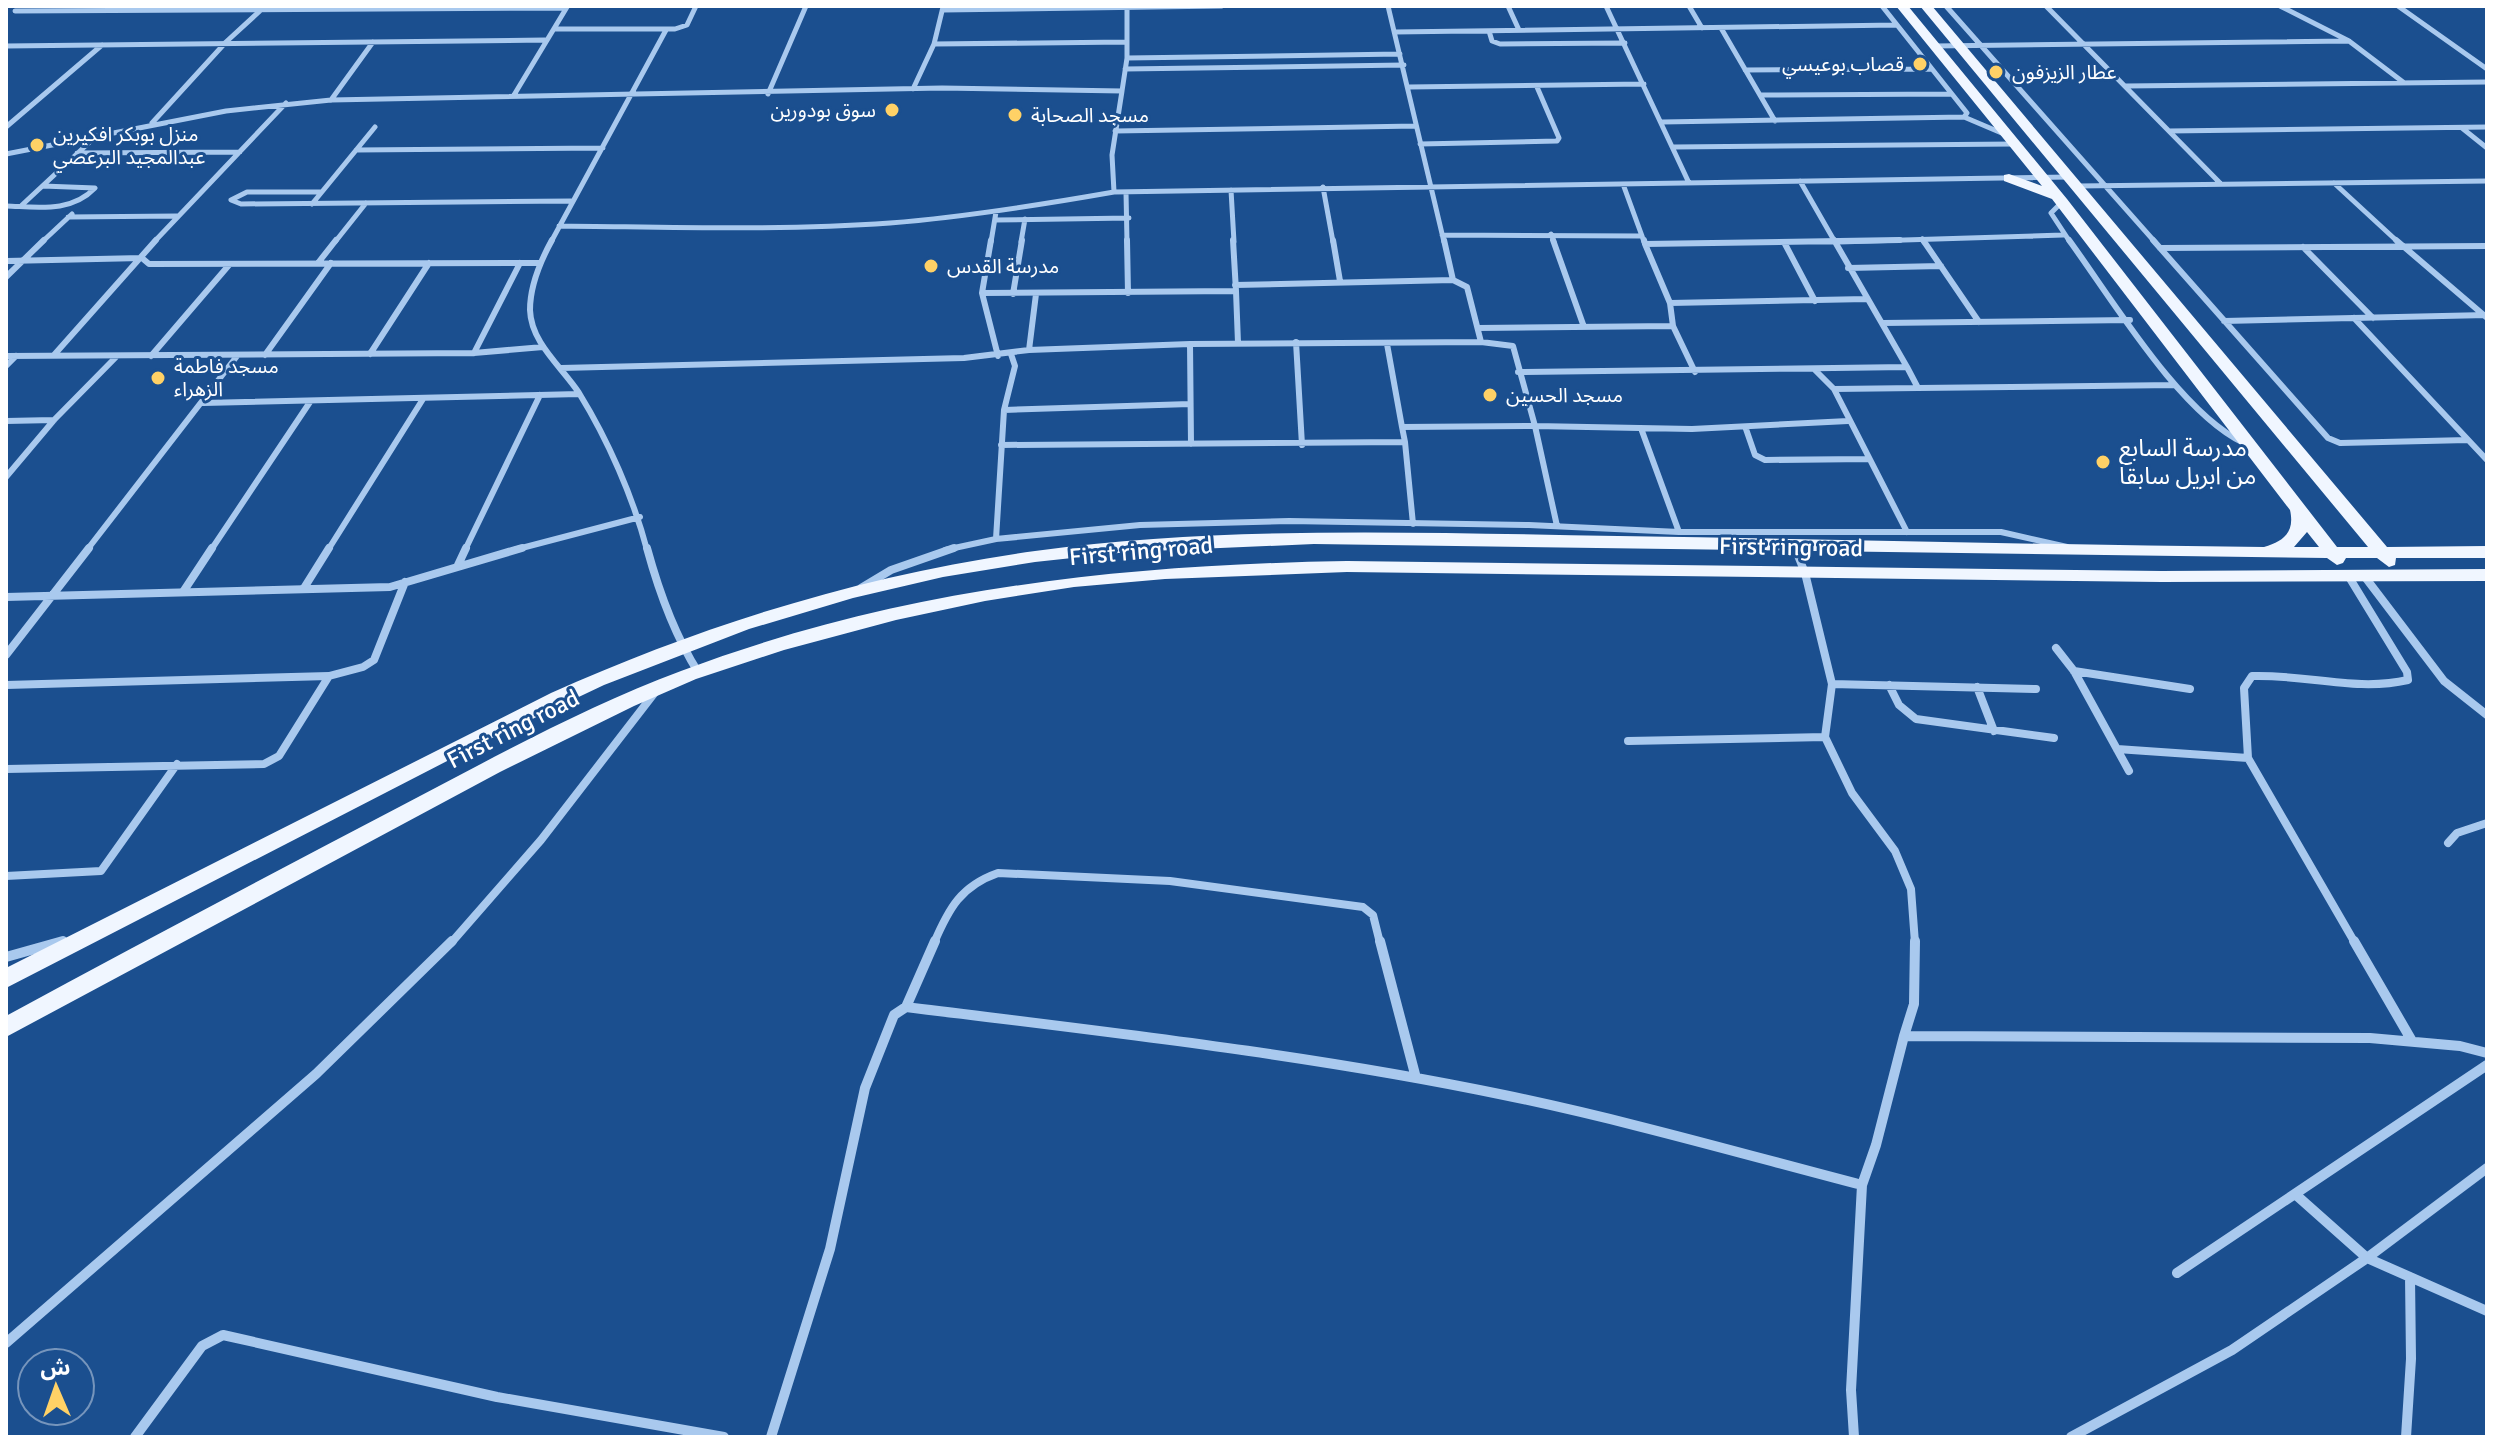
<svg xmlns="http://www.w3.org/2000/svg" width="2493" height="1443" viewBox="0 0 2493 1443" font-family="Signika,'Noto Sans Arabic',sans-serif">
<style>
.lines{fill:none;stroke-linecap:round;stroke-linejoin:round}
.minor-far3{stroke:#a9c9ee;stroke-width:5}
.minor-far2{stroke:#a9c9ee;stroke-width:6}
.minor-far1{stroke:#a9c9ee;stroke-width:8}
.minor{stroke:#a9c9ee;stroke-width:10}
.primary{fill:#f0f6ff;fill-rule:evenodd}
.poi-dot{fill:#ffd166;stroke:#1b4f8f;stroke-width:3}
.labels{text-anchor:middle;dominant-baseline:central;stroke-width:6;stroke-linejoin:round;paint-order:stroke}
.far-poi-label{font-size:20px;fill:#fff;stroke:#1b4f8f;text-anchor:start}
.poi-label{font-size:24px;fill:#fff;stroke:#1b4f8f;text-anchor:start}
.street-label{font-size:24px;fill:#fff;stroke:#1b4f8f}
</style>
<rect width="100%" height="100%" fill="#1b4f8f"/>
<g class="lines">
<path class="minor-far3" d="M 1388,6 L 1444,242
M 1508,6 L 1519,30
M 1606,6 L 1689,183
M 1689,6 L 1702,28
M 1946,6 L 2155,242
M 2046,6 L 2220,183
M 2280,6 L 2349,41 L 2403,82
M 2398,6 L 2487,69
M 943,10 L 1222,6
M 15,11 L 566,8
M 1721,28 L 1775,121
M 555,29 L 675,29 L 687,25 L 696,6
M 1489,31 L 1492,41 L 1500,44 L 1625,43
M 1395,32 L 1896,25
M 934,44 L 1126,42
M 6,46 L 545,40
M 1934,46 L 2349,41
M 1127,58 L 1400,54
M 1125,69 L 1404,65
M 1745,70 L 1931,69
M 2126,86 L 2487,82
M 1409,87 L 1644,84
M 913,89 L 934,44 L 943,7
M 1122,91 L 1112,155 L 1114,192 L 2071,177
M 768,94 L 806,6
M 514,95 L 567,7
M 1760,95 L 1951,94
M 331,100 L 373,42
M 1964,117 L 2004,134
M 1662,122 L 1964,117 L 1967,113 L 1882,6
M 152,123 L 226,42 L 262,9
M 6,127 L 102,45
M 2462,128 L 2487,148
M 1115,131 L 1416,126
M 2169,131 L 2487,127
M 1420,144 L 1557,141 L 1559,138 L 1537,87
M 1674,147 L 2015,144
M 356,150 L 603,148
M 77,153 L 240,152
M 6,154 L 226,111 L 331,100 L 942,88 L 1122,91 L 1127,58 L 1127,6
M 1800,181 L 1835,242
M 2334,183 L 2398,242
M 2078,186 L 2487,181
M 1323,187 L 1333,242
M 1231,190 L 1234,242
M 321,192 L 247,192 L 231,200 L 241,204 L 571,201
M 1126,192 L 1127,242
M 2062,202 L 2051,213 L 2070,242
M 312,204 L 375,127
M 22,205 L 94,138
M 6,206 C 38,207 71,213 95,188 L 43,186
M 68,217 L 177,216
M 995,220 L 1129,218
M 559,226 C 669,227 780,231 890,223 C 965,217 1040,205 1114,192
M 1551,234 L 1554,242
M 1442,235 L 1642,236 L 1623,184
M 1642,236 L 1644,242
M 1922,239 L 1924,242
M 42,242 L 72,214
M 154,242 L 286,103
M 335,242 L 366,203
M 551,242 L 666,30
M 991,242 L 996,212
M 1021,242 L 1025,219
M 1839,242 L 2063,235"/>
<path class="minor-far2" d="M 552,240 C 541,260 530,286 530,310 C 531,343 562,367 579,393 C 608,440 633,497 647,550
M 991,240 L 982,293 L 998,356
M 1127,240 L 1128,293
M 1333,240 L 1340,281
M 1444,240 L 1453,280
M 1553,240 L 1584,327
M 1644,240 L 1645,244 L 1900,240
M 1834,240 L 1907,367
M 1923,240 L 1979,322
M 2069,240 C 2112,299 2180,413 2244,443
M 2153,240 L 2328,438 L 2340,443 L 2468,440
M 2396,240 L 2486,317
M 1645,244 L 1670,303 L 1673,326
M 1785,244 L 1815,301
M 2303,247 L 2373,318
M 2160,248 L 2487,246
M 6,261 L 142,258 L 149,264 L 540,263
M 318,263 L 336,240
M 1848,268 L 1941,266
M 6,277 L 44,240
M 1236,291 L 1238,343
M 982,293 L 1236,291 L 1233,240
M 1013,294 L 1022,240
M 1670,303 L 1867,299
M 2354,318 L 2487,460
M 2224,321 L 2487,315
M 1882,323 L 2130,320
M 1478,328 L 1673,326 L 1695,372
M 1296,342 L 1302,445
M 1190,344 L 1191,444
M 1387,344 L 1402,427
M 1029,350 L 1036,294
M 474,353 L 520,263
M 370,354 L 429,263
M 54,355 L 156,240
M 265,355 L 331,263
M 6,356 L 474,353 L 543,347
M 151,356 L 229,265
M 6,366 L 16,356
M 561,368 L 964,358 L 1029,350 L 1190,344 L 1481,342 L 1467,287 L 1453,280 L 1235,285
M 1815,370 L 1834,389 L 1918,388
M 1518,372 L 1907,367 L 1918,388 L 2175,385
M 1834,389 L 1907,532
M 203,403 L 579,394
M 1004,410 L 1190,404
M 6,421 L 54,420
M 1746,429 L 1755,455 L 1765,460 L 1869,459
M 1642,431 L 1679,532
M 1405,442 L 1413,524
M 1001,445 L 1405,442 L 1402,427 L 1535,426 L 1513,346 L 1481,342
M 6,477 L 54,420 L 117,356
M 1557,526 L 1535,426 L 1692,429 L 1848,421
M 996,539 L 1004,410 L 1015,366 L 1011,354
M 1793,544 L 1796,550
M 87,550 L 237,356
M 211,550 L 310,402
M 328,550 L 423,399
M 465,550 L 540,395
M 514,550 L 640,517
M 945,550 L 996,539 L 1140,525 L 1289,521 L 1529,525 L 1679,532 L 2001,532 L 2067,547"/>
<path class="minor-far1" d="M 647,548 C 659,592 674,634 698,672
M 1795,548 L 1805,573 L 1832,684 L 1825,737 L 1852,793 L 1895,851 L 1911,889 L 1915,943
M 458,565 L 466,548
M 2349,577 L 2407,672 L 2408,680 C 2356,692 2305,674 2252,676 L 2244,688 L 2248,758 L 2355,943
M 2365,577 L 2444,681 L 2487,715
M 304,588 L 329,548
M 861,588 L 891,570 L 954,548
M 183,592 L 212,548
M 6,597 L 390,587 L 522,548
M 2056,648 L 2074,671 L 2129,771
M 6,655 L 89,548
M 2074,671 L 2190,689
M 1832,684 L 2036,689
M 6,685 L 329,676
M 1889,685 L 1899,705 L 1916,719 L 2054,738
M 1977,687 L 1994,731
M 1628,741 L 1825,737
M 2117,749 L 2248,758
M 6,769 L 264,764 L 279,756 L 329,676 L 363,667 L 374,660 L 405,582
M 2448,843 L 2457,833 L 2487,823
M 6,876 L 101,871 L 177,764
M 56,943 L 63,941
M 451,943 L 541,840 L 656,691
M 934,943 C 949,908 961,886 998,873 L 1170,881 L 1363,907 L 1373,915 L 1380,943"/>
<path class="minor" d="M 1380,941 L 1416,1078
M 1915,941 L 1914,1004 L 1904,1036 L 2370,1038 L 2460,1046 L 2487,1053
M 2354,941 L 2412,1041
M 6,957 L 63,941
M 906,1007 C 1106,1032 1307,1054 1504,1095 C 1625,1120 1743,1154 1862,1185
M 2295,1194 L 2367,1258 L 2487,1311
M 2177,1273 L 2487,1065
M 6,1343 L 316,1074 L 452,941
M 135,1437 L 202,1346 L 223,1335 L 497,1397 L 724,1437
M 771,1437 L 830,1249 L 865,1088 L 894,1015 L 906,1007 L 935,941
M 1854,1437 L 1851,1390 L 1862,1185 L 1876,1145 L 1904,1036
M 2071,1437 L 2232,1350 L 2367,1258 L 2487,1168
M 2406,1437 L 2411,1359 L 2410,1277"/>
<path class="primary" d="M 1896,6 L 1908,6 L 2067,199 L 2337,547 L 2368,547 L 1920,6 L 1932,6 L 2387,547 L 2487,546 L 2487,558 L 2396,558 L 2395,565 L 2389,567 L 2377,558 L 2346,558 L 2343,563 L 2337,565 L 2327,558 L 1314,544 L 1128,552 L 1035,562 L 943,577 L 853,598 L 749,629 L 604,685 L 486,741 L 6,988 L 6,968 L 551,693 C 705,624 867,574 1035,551 C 1228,525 1424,533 1618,536 C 1834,539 2049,545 2264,547 C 2284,541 2295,532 2290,510 L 2052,199 L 2004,181 L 2004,175 L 2009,174 L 2042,186 ZM 2307,532 L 2319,547 L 2294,547 Z
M 1347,561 L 2162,571 L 2487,569 L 2487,581 L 2162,582 L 1347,572 L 1165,579 L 1074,587 L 985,601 L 896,620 L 784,650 L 696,679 L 634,706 L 500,772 L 6,1037 L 6,1016 C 137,945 269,875 401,806 C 493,758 584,707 681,671 C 898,589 1116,565 1347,561 Z"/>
</g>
<g class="poi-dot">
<circle cx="1920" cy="64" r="8"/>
<circle cx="1996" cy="72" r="8"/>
<circle cx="892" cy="110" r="8"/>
<circle cx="1015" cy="115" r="8"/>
<circle cx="37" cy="145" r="8"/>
<circle cx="931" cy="266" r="8"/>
<circle cx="158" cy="378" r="8"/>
<circle cx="1490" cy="395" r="8"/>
<circle cx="2103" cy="462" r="8"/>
</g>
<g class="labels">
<g class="far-poi-label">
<text x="1904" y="64" text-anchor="end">قصاب بوعيسي</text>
<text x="2012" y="72">عطار الزيزفون</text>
<text x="876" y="110" text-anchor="end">سوق بودورين</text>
<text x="1031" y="115">مسجد الصحابة</text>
<text x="53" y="134">منزل بوبكر افكيرين<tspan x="53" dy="23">عبدالمجيد البرعصي</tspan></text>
<text x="947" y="266">مدرسة القدس</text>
<text x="174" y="366">مسجد فاطمة<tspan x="174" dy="23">الزهراء</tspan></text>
<text x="1506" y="395">مسجد الحسين</text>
</g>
<g class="poi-label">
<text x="2119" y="448">مدرسة السابع<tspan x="2119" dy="28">من ابريل سابقا</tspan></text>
</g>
<g class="street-label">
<text transform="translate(1791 547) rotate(1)">First ring road</text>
<text transform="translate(1141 551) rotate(-5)">First ring road</text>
<text transform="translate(513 729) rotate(-27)">First ring road</text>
</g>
</g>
<rect width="2493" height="1443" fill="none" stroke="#ffffff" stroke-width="16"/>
<g transform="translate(56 1387) rotate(358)"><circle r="38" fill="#1b4f8f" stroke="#7695bc" stroke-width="2"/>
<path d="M0-6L14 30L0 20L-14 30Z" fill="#ffd166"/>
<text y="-12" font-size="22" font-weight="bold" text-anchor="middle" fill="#ffffff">ش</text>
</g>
</svg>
